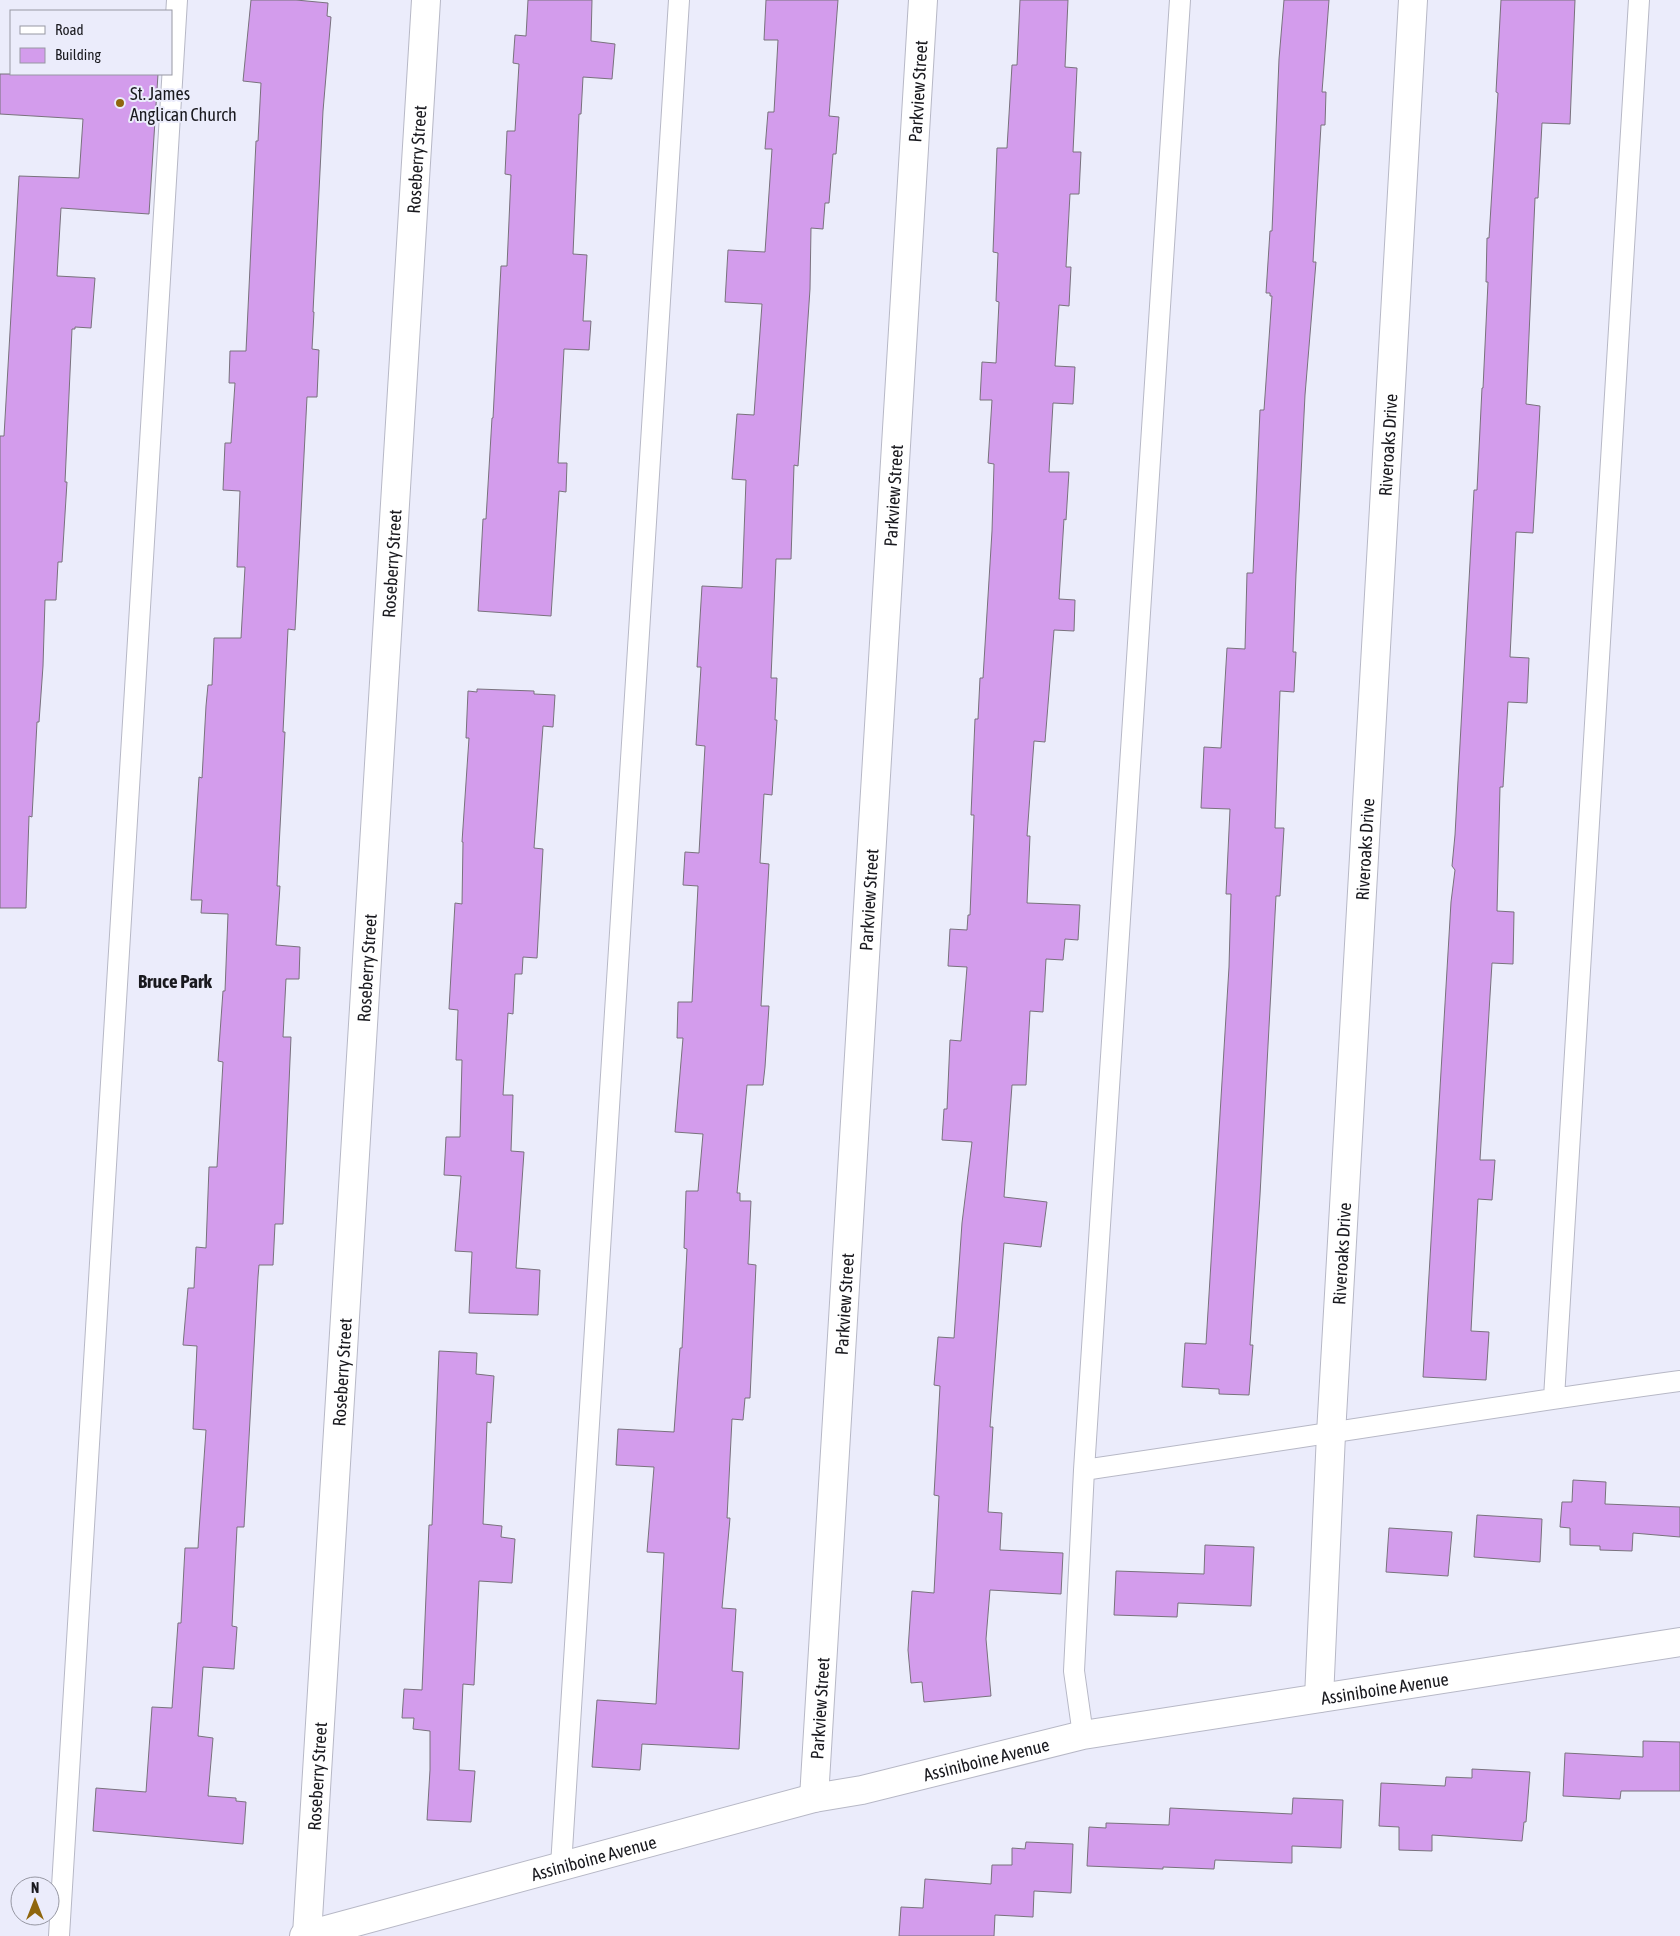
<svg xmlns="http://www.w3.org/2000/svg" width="1680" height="1936" viewBox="0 0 1680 1936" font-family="'Asap Condensed',sans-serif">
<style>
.building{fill:#d39cec;stroke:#79727d}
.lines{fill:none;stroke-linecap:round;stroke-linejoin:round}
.lane-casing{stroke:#b7b8c6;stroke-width:22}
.street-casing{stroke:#b7b8c6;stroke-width:30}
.lane{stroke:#fff;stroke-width:20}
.street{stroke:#fff;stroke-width:28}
.poi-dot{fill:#8f660d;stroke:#ebecfb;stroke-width:2}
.labels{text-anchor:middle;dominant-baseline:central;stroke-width:4;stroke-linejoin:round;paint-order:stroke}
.street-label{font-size:18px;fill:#19191e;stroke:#ebecfb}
.poi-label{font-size:18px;fill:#19191e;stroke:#ebecfb;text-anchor:start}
.neighbourhood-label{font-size:19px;font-weight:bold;fill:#19191e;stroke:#ebecfb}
</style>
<rect width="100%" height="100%" fill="#ebecfb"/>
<path class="building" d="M 251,0 L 296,0 L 328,3 L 327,16 L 331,17 L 323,111 L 313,312 L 314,312 L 312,349 L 319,350 L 317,397 L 307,397 L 295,630 L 288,629 L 283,732 L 285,732 L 277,886 L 280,886 L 276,945 L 300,947 L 299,979 L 286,979 L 283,1037 L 291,1037 L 283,1224 L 275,1224 L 273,1265 L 259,1265 L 258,1277 L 244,1527 L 237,1527 L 232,1626 L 237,1627 L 234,1669 L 203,1667 L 198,1736 L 213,1738 L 208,1796 L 236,1798 L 236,1801 L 246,1802 L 243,1844 L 93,1831 L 96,1788 L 146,1792 L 152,1707 L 172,1708 L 178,1623 L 181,1623 L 185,1548 L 198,1548 L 199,1531 L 206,1430 L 193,1429 L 197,1346 L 183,1345 L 188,1288 L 194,1288 L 196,1247 L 206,1248 L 209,1167 L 217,1167 L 223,1062 L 218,1061 L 223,991 L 225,991 L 228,914 L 201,913 L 202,900 L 191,900 L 199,777 L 202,778 L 206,706 L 208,685 L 212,685 L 214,638 L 241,638 L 245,567 L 237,567 L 240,491 L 223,490 L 225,443 L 231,443 L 235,383 L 229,383 L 230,351 L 246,351 L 256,141 L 258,141 L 261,83 L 243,81 Z
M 528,0 L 592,0 L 591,41 L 615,44 L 612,79 L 583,77 L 581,114 L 579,114 L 573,254 L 587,255 L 583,321 L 591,321 L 589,350 L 564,349 L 558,463 L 567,463 L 566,492 L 559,491 L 551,616 L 478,611 L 483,519 L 486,519 L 492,418 L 493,418 L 501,266 L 507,266 L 511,175 L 505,174 L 507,131 L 515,131 L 519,64 L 513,63 L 515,35 L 526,36 Z
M 766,0 L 838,0 L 829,116 L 839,117 L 836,154 L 833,154 L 829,203 L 825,203 L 823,229 L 811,228 L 810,289 L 800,436 L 798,466 L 794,465 L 791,559 L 776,559 L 771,678 L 777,678 L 775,720 L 777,720 L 772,795 L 764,794 L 760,863 L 769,864 L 761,1006 L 769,1006 L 765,1067 L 763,1085 L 747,1085 L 737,1193 L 740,1193 L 740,1201 L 751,1201 L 748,1264 L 756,1265 L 750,1398 L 745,1398 L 743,1420 L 732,1419 L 727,1518 L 730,1518 L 722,1608 L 736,1609 L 732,1671 L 743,1672 L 739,1749 L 642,1744 L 640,1770 L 592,1767 L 597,1700 L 656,1704 L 664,1553 L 647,1552 L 654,1467 L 616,1465 L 618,1429 L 674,1432 L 680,1348 L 682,1348 L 687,1249 L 684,1248 L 686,1191 L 698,1191 L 703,1134 L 675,1132 L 683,1038 L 677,1038 L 678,1002 L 692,1002 L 698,886 L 683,885 L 685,852 L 699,853 L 705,746 L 696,745 L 701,667 L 697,667 L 702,586 L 742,588 L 746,480 L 732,479 L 737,414 L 754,415 L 762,304 L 725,302 L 728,250 L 765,252 L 772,149 L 765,149 L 768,112 L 774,112 L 778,40 L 764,40 Z
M 1020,0 L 1068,0 L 1065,67 L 1077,68 L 1073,152 L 1081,152 L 1079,194 L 1070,194 L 1066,267 L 1071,267 L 1069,306 L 1059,305 L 1055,366 L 1075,367 L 1073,404 L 1053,403 L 1049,472 L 1069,472 L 1066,520 L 1064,519 L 1059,599 L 1075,600 L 1074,631 L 1054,630 L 1045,742 L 1034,741 L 1027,836 L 1030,836 L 1027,903 L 1080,905 L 1078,940 L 1065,939 L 1063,960 L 1046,959 L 1043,1012 L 1030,1011 L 1026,1085 L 1012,1085 L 1004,1197 L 1047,1202 L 1041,1247 L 1004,1243 L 990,1427 L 993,1427 L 988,1512 L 1002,1513 L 1000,1550 L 1063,1553 L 1061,1594 L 990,1590 L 986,1639 L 991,1696 L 924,1702 L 922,1682 L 911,1683 L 908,1650 L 912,1591 L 934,1593 L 939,1496 L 934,1495 L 940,1386 L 934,1385 L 938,1337 L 954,1338 L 962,1223 L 972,1142 L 942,1140 L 944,1109 L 947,1109 L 950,1040 L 961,1041 L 967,967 L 948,966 L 950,929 L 967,930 L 968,915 L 970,915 L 974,815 L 971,815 L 975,719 L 978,719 L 980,678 L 983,678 L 992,531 L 994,464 L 988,463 L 992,400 L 980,400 L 982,362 L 996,363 L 999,302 L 996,301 L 998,253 L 993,252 L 997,148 L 1007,148 L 1012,65 L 1017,65 Z
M 1284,0 L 1329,0 L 1322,92 L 1326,92 L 1325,125 L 1321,125 L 1313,262 L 1316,262 L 1305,395 L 1296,574 L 1293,652 L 1296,652 L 1294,692 L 1280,691 L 1275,828 L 1284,828 L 1280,896 L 1276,896 L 1260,1195 L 1250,1345 L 1253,1345 L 1249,1395 L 1219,1394 L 1219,1389 L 1182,1387 L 1185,1343 L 1206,1344 L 1229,967 L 1231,894 L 1226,894 L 1230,809 L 1201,808 L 1204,747 L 1221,748 L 1227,648 L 1245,649 L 1247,573 L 1253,573 L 1260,410 L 1264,410 L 1272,296 L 1270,296 L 1270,293 L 1266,293 L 1270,231 L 1272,231 L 1279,59 Z
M 1501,0 L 1575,0 L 1570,124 L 1542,123 L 1538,198 L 1535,198 L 1526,404 L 1540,406 L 1538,446 L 1533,533 L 1516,532 L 1510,657 L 1529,658 L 1527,703 L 1508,702 L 1503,787 L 1500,787 L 1497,911 L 1514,912 L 1513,964 L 1492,963 L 1480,1160 L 1495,1160 L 1492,1200 L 1478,1199 L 1471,1331 L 1489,1332 L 1486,1380 L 1423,1377 L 1451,902 L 1455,870 L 1452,866 L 1455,835 L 1474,490 L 1477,490 L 1482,388 L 1483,388 L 1488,282 L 1486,282 L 1487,238 L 1489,238 L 1498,93 L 1496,92 Z
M 0,74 L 158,74 L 149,214 L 61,208 L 57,276 L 95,278 L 91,328 L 75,327 L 75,329 L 72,329 L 65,482 L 67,482 L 62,562 L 58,562 L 56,600 L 45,600 L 43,666 L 39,722 L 37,722 L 32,817 L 29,816 L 26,908 L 0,908 L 0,436 L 4,436 L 19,176 L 79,178 L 83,119 L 0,114 Z
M 477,689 L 534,691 L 534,694 L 555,695 L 553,727 L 543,726 L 534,848 L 543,849 L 537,958 L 523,957 L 522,974 L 515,974 L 513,1014 L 508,1013 L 503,1095 L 513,1095 L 511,1151 L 524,1152 L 516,1268 L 540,1270 L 538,1315 L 469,1313 L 472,1252 L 455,1251 L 461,1176 L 444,1175 L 446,1137 L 460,1137 L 462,1060 L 456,1060 L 458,1010 L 449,1009 L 455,903 L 462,904 L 463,842 L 462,842 L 469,738 L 466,738 L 468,691 L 477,692 Z
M 439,1351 L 477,1353 L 476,1374 L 494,1376 L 491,1423 L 487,1422 L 483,1524 L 502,1526 L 501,1537 L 515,1539 L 512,1583 L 479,1581 L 474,1685 L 463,1684 L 459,1770 L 475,1771 L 471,1822 L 427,1820 L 430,1770 L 430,1731 L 413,1729 L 414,1718 L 402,1718 L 404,1689 L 422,1690 L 429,1525 L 432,1525 Z
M 1573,1480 L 1606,1482 L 1605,1504 L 1680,1507 L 1680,1537 L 1633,1533 L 1632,1551 L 1600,1550 L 1600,1546 L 1570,1545 L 1570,1528 L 1560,1527 L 1562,1502 L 1572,1502 Z
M 1477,1515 L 1542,1519 L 1540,1562 L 1474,1557 Z
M 1389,1528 L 1452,1532 L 1448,1576 L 1386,1572 Z
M 1205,1545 L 1254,1547 L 1251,1606 L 1178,1603 L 1177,1617 L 1114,1615 L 1116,1571 L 1204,1574 Z
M 1643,1741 L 1680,1742 L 1680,1791 L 1621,1791 L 1620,1799 L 1563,1796 L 1565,1753 L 1643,1757 Z
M 1472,1769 L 1530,1772 L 1526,1822 L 1524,1822 L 1522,1841 L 1432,1835 L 1432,1851 L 1399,1850 L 1399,1827 L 1379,1826 L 1381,1783 L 1445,1786 L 1446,1777 L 1472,1778 Z
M 1293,1798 L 1343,1800 L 1341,1848 L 1292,1846 L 1292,1863 L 1215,1860 L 1214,1869 L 1163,1867 L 1163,1869 L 1087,1866 L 1089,1827 L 1106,1828 L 1106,1823 L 1169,1825 L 1170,1808 L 1292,1814 Z
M 1026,1842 L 1073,1844 L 1071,1893 L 1034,1891 L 1033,1917 L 995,1915 L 994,1936 L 899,1936 L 901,1907 L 923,1908 L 925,1879 L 991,1884 L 992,1865 L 1012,1865 L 1012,1848 L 1025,1849 Z"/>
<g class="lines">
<defs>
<path id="lane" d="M 1554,1398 L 1639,0
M 1084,1470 C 1283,1441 1481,1408 1680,1381
M 1083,1735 L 1074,1671 L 1084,1470 L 1180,0
M 561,1866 L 679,0
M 59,1936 L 177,0"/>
<g id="street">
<path id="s1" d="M 1319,1698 L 1331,1434 L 1413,0"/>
<path id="s2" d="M 814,1798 L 923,0"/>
<path id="s3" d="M 307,1935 L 426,0"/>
<path id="s4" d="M 304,1936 L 814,1798 L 862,1790 L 1083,1735 L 1680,1642"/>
</g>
</defs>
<use href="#lane" class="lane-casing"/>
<use href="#street" class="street-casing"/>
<use href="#lane" class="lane"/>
<use href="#street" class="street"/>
</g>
<circle class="poi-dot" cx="120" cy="103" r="5"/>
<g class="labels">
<g class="street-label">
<text stroke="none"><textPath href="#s2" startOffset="1710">Parkview Street</textPath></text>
<text stroke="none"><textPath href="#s3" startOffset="1779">Roseberry Street</textPath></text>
<text stroke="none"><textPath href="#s1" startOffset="1255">Riveroaks Drive</textPath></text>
<text stroke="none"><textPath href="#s2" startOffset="1305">Parkview Street</textPath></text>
<text stroke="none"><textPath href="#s3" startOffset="1374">Roseberry Street</textPath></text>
<text stroke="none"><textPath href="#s1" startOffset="850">Riveroaks Drive</textPath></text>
<text stroke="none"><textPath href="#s2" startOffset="900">Parkview Street</textPath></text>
<text stroke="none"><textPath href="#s3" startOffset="969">Roseberry Street</textPath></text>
<text stroke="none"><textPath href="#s1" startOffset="445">Riveroaks Drive</textPath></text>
<text stroke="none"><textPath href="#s2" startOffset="495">Parkview Street</textPath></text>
<text stroke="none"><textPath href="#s3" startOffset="564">Roseberry Street</textPath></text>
<text stroke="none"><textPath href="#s4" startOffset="1110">Assiniboine Avenue</textPath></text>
<text stroke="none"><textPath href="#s2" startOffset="90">Parkview Street</textPath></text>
<text stroke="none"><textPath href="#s4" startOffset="705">Assiniboine Avenue</textPath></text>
<text stroke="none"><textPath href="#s3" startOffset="159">Roseberry Street</textPath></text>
<text stroke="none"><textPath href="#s4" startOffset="300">Assiniboine Avenue</textPath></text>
</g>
<g class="poi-label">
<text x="130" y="93">St. James<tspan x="130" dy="21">Anglican Church</tspan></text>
</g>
<g class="neighbourhood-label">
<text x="175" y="981">Bruce Park</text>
</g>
</g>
<rect x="10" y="10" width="162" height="65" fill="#ebecfb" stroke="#9798a3"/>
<rect x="20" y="26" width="25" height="8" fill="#ffffff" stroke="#9798a3"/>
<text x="55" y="35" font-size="15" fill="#19191e">Road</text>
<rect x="20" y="48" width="25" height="15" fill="#d39cec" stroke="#9798a3"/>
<text x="55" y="60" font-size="15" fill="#19191e">Building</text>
<g transform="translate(35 1901)"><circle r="24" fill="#ebecfb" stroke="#9798a3"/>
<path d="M0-4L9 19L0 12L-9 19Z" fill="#8f660d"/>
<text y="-8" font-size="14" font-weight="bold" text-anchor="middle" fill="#19191e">N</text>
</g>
</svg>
